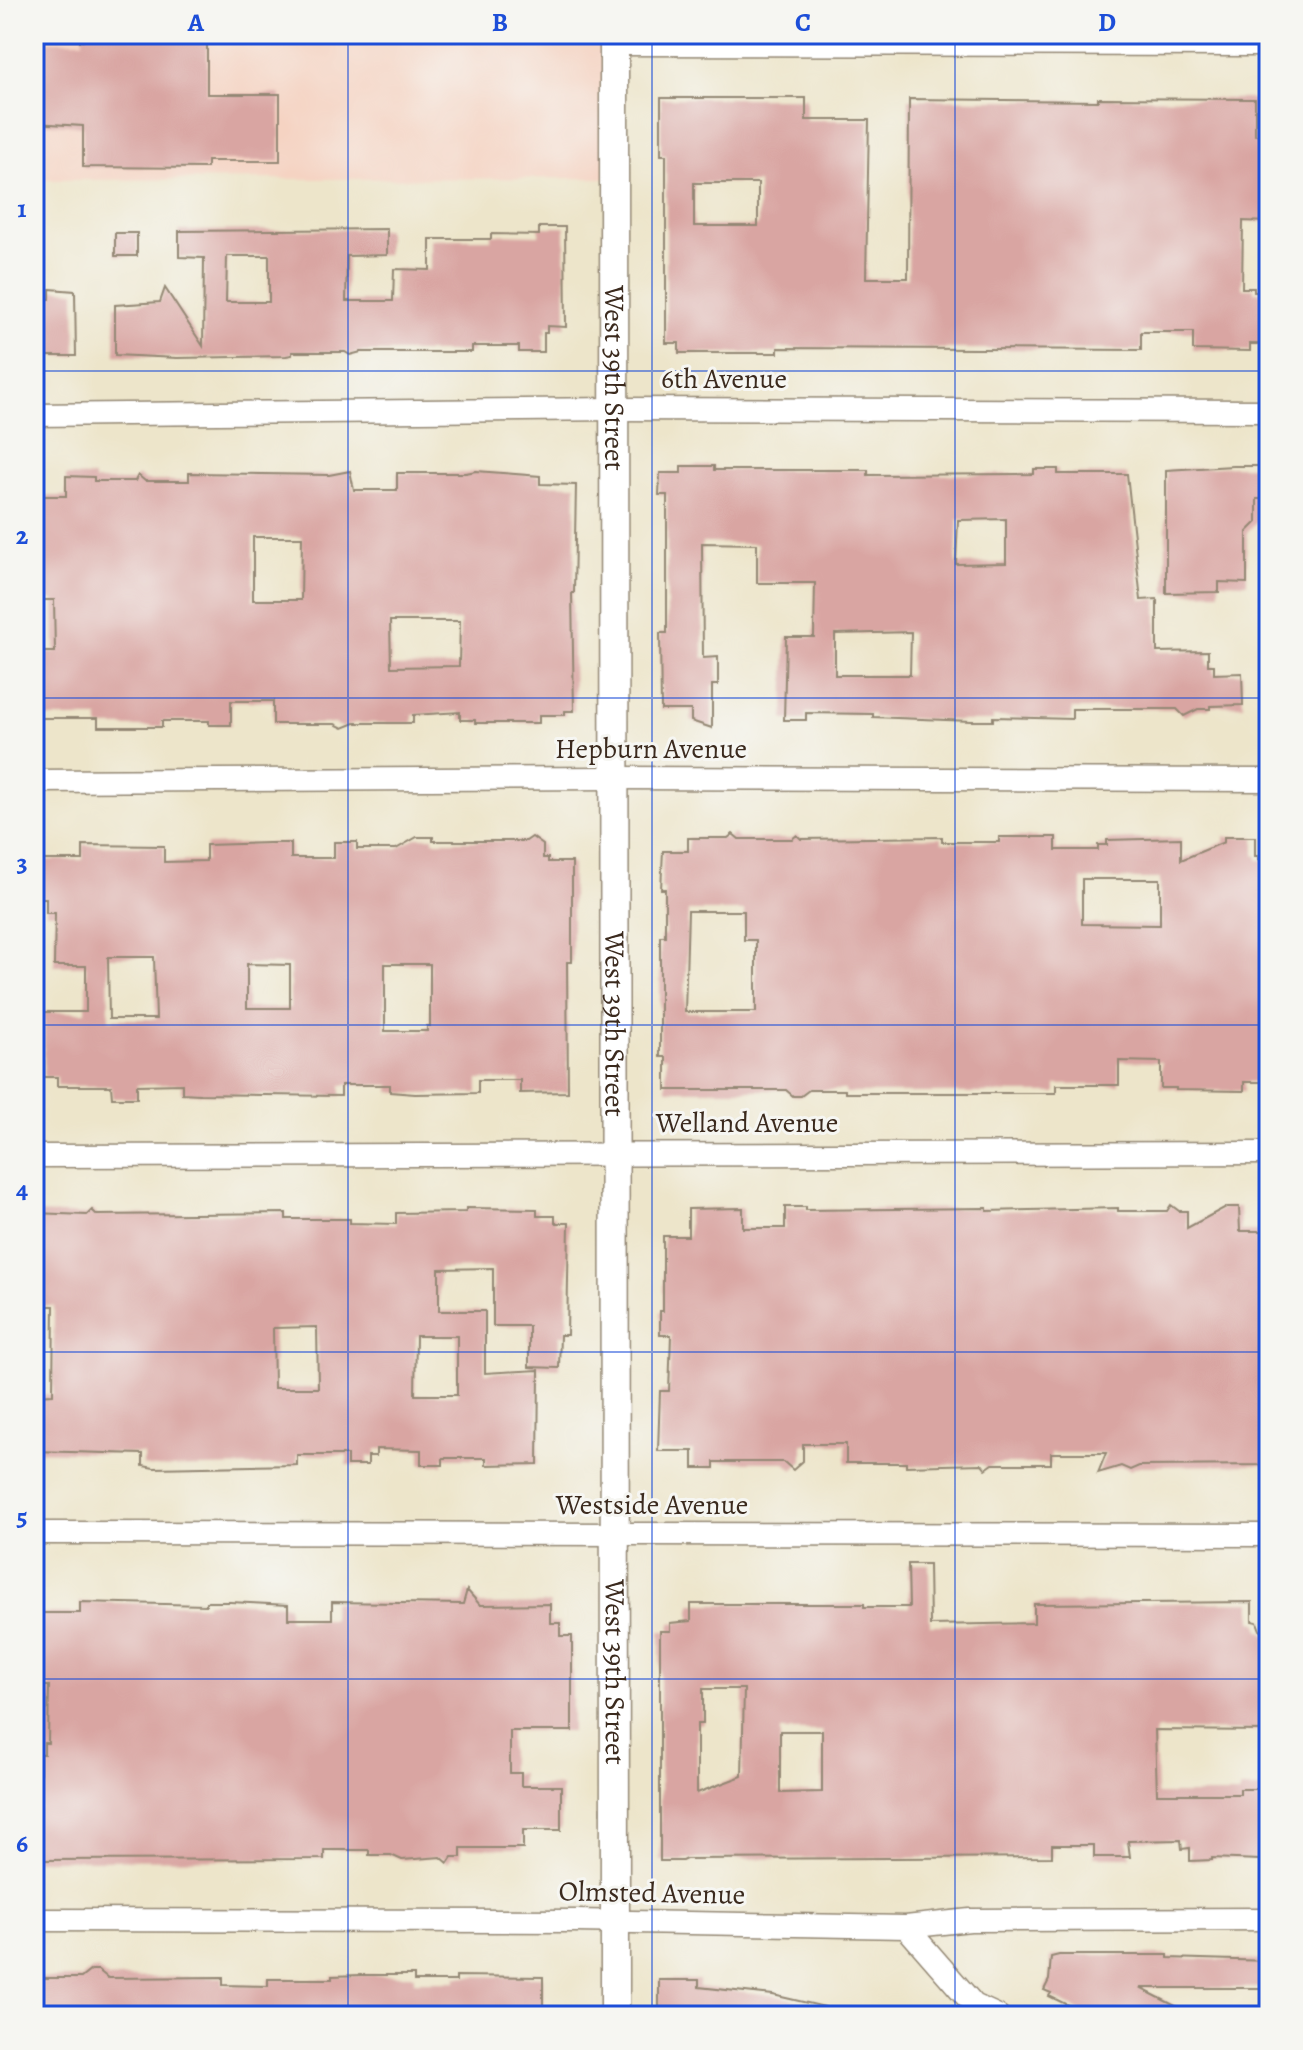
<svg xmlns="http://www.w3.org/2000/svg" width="1303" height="2050" viewBox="0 0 1303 2050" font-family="Alegreya,serif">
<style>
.built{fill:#f5d3c2}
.building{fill:#d9a5a2;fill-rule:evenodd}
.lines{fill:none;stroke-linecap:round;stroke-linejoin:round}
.minor-casing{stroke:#948874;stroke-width:25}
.tertiary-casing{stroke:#948874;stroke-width:31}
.minor{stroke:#fff;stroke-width:22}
.tertiary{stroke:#fff;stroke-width:28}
.grid{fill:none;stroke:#1d4ed8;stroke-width:2;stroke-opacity:0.55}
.labels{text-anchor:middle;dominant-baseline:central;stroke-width:6;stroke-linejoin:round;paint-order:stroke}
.street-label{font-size:28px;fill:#3b2a1e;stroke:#f6f6f2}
.neatline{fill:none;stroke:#1d4ed8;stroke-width:3}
.grid-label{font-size:26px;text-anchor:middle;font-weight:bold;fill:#1d4ed8}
</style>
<rect width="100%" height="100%" fill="#f6f6f2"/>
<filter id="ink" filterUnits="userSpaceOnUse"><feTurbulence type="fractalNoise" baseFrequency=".0125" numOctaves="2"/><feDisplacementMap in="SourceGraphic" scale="16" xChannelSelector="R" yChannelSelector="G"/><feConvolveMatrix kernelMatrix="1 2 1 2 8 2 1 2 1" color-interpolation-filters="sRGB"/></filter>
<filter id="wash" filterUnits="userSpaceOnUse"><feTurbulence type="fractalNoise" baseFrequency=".006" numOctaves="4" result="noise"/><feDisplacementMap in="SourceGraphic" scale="32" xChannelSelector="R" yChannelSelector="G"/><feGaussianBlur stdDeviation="1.8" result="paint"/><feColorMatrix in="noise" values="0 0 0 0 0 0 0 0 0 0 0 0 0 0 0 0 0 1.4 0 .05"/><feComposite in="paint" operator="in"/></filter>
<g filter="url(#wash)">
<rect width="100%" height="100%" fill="#ede5ca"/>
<path class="built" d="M 34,34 L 614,34 L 614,178 L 34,180 Z"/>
<g id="blocks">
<path class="building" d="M 83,34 L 207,34 L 207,94 L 280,94 L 280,161 L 207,161 L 207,168 L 83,167 L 83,126 L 34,123 L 34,41 L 83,41 Z
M 661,98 L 806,98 L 806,120 L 869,120 L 866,278 L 908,278 L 909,99 L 1098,101 L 1098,98 L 1255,99 L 1255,135 L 1269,137 L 1269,222 L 1243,221 L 1242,288 L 1254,288 L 1254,292 L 1268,292 L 1267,344 L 1250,344 L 1250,351 L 1193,350 L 1193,332 L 1141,332 L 1141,350 L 778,348 L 778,353 L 679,353 L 679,343 L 666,343 L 666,155 L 661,155 ZM 694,183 L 758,183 L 758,226 L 694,226 Z
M 539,227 L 565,227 L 566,327 L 547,326 L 547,333 L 544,333 L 544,352 L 519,352 L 519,346 L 472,346 L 472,352 L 361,352 L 350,355 L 345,352 L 292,352 L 292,355 L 286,356 L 177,358 L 115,355 L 115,305 L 160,302 L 165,288 L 203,346 L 204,258 L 179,257 L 179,231 L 387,229 L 387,255 L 347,256 L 346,301 L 393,301 L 394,269 L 430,270 L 430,239 L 491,239 L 491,234 L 539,235 ZM 227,256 L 269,256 L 269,302 L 226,302 Z
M 115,233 L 137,233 L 137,256 L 115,256 Z
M 50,289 L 75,291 L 76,356 L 34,356 L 34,299 L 50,299 Z
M 681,466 L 714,466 L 714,470 L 868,470 L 868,475 L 1034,474 L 1034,469 L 1058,469 L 1058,474 L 1127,474 L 1141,600 L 1157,599 L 1157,652 L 1208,651 L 1208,665 L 1214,665 L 1214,674 L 1242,673 L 1243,705 L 1210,706 L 1210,709 L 1198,709 L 1184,716 L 1177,709 L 1072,709 L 1072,719 L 993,717 L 993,721 L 971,721 L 873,717 L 873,714 L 806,713 L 806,720 L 784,720 L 786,637 L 814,637 L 815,583 L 757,583 L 757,544 L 702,543 L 703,658 L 718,657 L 718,685 L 712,685 L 712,728 L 691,721 L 691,710 L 661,710 L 660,633 L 667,633 L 667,495 L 659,495 L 660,473 L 681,473 ZM 1006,519 L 1006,563 L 956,564 L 958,520 ZM 911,632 L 910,675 L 835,675 L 835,634 Z
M 1233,466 L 1269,466 L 1269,499 L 1257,499 L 1257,522 L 1247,532 L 1247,583 L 1219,582 L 1219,592 L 1166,593 L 1166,470 Z
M 350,471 L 354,490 L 397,490 L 397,473 L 466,473 L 476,471 L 540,476 L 540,484 L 576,485 L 574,593 L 572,593 L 574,711 L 565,711 L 565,715 L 539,715 L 539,723 L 475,723 L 475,720 L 460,720 L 460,712 L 413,715 L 413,723 L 355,723 L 343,728 L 335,724 L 273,724 L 273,701 L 231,701 L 231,725 L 209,725 L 209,721 L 162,721 L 162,727 L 98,727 L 98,718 L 34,718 L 34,652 L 55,652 L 54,600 L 37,600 L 37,593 L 34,593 L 34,496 L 66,496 L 66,476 L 94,477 L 94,481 L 135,481 L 138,475 L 145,481 L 189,481 L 189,473 L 329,475 ZM 253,537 L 302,537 L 301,600 L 253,600 ZM 390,621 L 460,621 L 459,666 L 391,667 Z
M 733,834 L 739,839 L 792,839 L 797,835 L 801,839 L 942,837 L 942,842 L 999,842 L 999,837 L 1056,837 L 1056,850 L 1098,850 L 1098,845 L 1107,845 L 1107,840 L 1181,838 L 1181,860 L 1224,842 L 1224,837 L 1255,837 L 1255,856 L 1258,856 L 1258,860 L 1269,860 L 1269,1082 L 1244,1082 L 1244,1091 L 1176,1090 L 1176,1088 L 1161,1088 L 1161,1062 L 1119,1061 L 1119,1085 L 1056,1085 L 1056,1093 L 845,1093 L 845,1090 L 809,1090 L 801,1096 L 793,1096 L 786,1090 L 666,1090 L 666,1057 L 660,1057 L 660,936 L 665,936 L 665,889 L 661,889 L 663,851 L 688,851 L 688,838 L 728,838 ZM 1082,879 L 1160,879 L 1160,925 L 1082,924 ZM 688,911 L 744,911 L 744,940 L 756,940 L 756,1012 L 685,1012 Z
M 417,837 L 433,837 L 433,841 L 526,841 L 532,837 L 543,845 L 543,858 L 548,858 L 548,862 L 572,862 L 572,962 L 567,962 L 568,1092 L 520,1093 L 520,1080 L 478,1080 L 478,1093 L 415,1094 L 390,1092 L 390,1085 L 341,1085 L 341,1096 L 200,1094 L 182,1093 L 182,1084 L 137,1085 L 137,1098 L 112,1098 L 111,1086 L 57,1086 L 57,1077 L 44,1077 L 44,1012 L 86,1012 L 86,966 L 54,966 L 55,913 L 46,913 L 46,898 L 37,898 L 37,895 L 34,895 L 34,860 L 83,860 L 83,845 L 164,846 L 164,862 L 206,861 L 206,845 L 269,843 L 291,843 L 291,858 L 334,858 L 334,842 L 357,842 L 357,849 L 396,849 ZM 108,957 L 154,957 L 156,1019 L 109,1019 ZM 247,964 L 290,965 L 290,1008 L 247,1008 ZM 385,964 L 430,964 L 430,1026 L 427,1026 L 427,1031 L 385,1031 Z
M 1171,1205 L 1179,1211 L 1187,1211 L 1187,1228 L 1226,1207 L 1239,1207 L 1240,1231 L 1269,1231 L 1269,1465 L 1139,1466 L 1130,1470 L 1121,1466 L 1098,1473 L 1106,1453 L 1051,1453 L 1051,1464 L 993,1464 L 986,1469 L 982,1464 L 906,1466 L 906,1463 L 846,1463 L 846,1444 L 803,1444 L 803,1461 L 793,1470 L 784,1462 L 714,1462 L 714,1468 L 693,1468 L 693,1451 L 658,1451 L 660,1391 L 669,1391 L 671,1335 L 660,1335 L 660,1311 L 663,1311 L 663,1236 L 688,1236 L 688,1209 L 743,1208 L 743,1228 L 785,1228 L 785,1207 L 806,1207 L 806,1210 L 987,1208 L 987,1211 L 1118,1208 L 1118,1211 L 1167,1211 Z
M 466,1208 L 537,1209 L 537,1216 L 555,1216 L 555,1223 L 569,1223 L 567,1335 L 560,1335 L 559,1368 L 529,1367 L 529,1326 L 493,1326 L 493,1268 L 439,1269 L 439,1311 L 485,1311 L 485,1373 L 539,1370 L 538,1464 L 486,1465 L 486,1458 L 443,1458 L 443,1465 L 421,1465 L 421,1450 L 376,1449 L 376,1456 L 368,1456 L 368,1465 L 347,1465 L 347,1455 L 297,1455 L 297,1465 L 154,1468 L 143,1466 L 143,1454 L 34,1451 L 34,1395 L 53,1394 L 54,1306 L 39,1306 L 39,1289 L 34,1289 L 34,1213 L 87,1215 L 92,1210 L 97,1215 L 286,1213 L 286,1219 L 350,1219 L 350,1223 L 396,1224 L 396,1213 L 466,1212 ZM 317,1327 L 318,1388 L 274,1388 L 273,1328 ZM 416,1336 L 457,1336 L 457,1395 L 415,1395 Z
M 908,1564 L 929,1564 L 930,1625 L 1034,1623 L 1034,1604 L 1252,1602 L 1252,1621 L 1257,1622 L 1260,1630 L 1269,1637 L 1269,1731 L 1155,1730 L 1157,1794 L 1240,1794 L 1240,1789 L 1269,1789 L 1269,1857 L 1260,1860 L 1212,1858 L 1212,1860 L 1190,1861 L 1190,1848 L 1182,1849 L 1181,1840 L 1128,1841 L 1130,1857 L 1094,1857 L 1094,1845 L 1052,1845 L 1052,1857 L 686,1859 L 682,1861 L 660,1861 L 660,1631 L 670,1631 L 670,1623 L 691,1621 L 691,1604 L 864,1604 L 864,1607 L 909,1607 ZM 703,1689 L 744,1689 L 742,1776 L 697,1793 L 697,1724 L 703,1724 ZM 780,1731 L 822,1731 L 822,1792 L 780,1793 Z
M 467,1590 L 480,1605 L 550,1604 L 550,1623 L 560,1623 L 560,1636 L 572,1636 L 572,1731 L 510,1731 L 510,1773 L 521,1773 L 521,1786 L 561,1786 L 561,1830 L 523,1830 L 523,1848 L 461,1848 L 461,1857 L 452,1857 L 448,1863 L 441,1857 L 402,1860 L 391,1855 L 369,1855 L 369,1850 L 324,1850 L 324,1859 L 34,1860 L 34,1809 L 40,1809 L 40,1754 L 44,1754 L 44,1743 L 48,1743 L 49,1686 L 34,1686 L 34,1613 L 80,1613 L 80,1602 L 206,1605 L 206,1602 L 230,1602 L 288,1605 L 288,1619 L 332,1619 L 332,1602 L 463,1604 Z
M 1059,1955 L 1168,1955 L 1168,1958 L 1269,1961 L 1269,1988 L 1140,1988 L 1195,2016 L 1090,2016 L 1049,1996 L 1051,1993 L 1044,1990 L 1049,1980 L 1051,1957 Z
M 91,1970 L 98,1970 L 108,1978 L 223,1977 L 223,1985 L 268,1986 L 268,1979 L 332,1979 L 332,1976 L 362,1975 L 414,1975 L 414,1981 L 456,1981 L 456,1976 L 543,1977 L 543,2016 L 34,2016 L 34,1978 L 81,1978 Z
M 659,1980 L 699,1980 L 699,1987 L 773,1995 L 825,2007 L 824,2016 L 659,2016 Z"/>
</g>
</g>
<g filter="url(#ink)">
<use href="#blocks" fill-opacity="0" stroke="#948874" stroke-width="2"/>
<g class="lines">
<defs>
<path id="minor" d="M 614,44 L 1269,45
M 34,415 L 614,409 L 1269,411
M 34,781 L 615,778 L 1269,780
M 34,1156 L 1269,1153
M 34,1533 L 1269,1535
M 34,1920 L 576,1921 L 906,1927 L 970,1920 L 1269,1919
M 906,1927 L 974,2005 L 998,2016"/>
<g id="tertiary">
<path id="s1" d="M 614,34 L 615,2016"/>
</g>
</defs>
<use href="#minor" class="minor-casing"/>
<use href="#tertiary" class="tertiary-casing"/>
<use href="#minor" class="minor"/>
<use href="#tertiary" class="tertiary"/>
</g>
</g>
<path class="grid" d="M 348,34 L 348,2016M 652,34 L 652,2016M 955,34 L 955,2016M 34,371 L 1269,371M 34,698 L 1269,698M 34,1025 L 1269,1025M 34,1352 L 1269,1352M 34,1679 L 1269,1679"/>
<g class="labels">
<g class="street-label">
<text stroke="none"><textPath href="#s1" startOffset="344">West 39th Street</textPath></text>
<text x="724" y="379">6th Avenue</text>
<text x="651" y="749">Hepburn Avenue</text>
<text stroke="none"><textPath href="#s1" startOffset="990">West 39th Street</textPath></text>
<text x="747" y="1123">Welland Avenue</text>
<text x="652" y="1505">Westside Avenue</text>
<text stroke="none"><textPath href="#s1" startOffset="1638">West 39th Street</textPath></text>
<text transform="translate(652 1893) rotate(1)">Olmsted Avenue</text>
</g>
</g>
<rect width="1303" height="2050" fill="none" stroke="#f6f6f2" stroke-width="88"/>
<rect x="44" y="44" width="1215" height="1962" class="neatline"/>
<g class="grid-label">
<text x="196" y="31">A</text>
<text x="500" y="31">B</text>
<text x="803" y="31">C</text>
<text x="1107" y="31">D</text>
<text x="22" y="217">1</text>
<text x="22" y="544">2</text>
<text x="22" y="871">3</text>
<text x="22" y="1198">4</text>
<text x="22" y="1525">5</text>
<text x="22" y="1852">6</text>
</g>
</svg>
